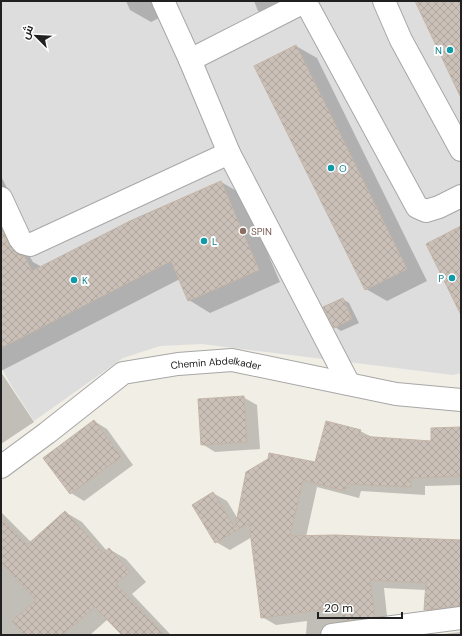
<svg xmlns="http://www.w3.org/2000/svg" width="462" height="636" viewBox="0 0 462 636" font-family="'DM Sans',Cairo,sans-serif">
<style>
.residential{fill:#dedddd}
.shadow{fill:#0003}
.building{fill:url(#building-cross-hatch);stroke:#c5b5a6}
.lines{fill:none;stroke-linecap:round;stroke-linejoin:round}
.minor-casing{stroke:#a7a7a7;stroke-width:24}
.minor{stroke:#fff;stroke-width:22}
.culture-dot{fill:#0f9aa8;stroke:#fff;stroke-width:1.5}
.education-dot{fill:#8d6e63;stroke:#fff;stroke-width:1.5}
.labels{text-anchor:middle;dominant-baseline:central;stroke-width:4;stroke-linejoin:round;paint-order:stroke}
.culture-label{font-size:10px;fill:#0d838f;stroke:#fff;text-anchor:start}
.education-label{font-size:10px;fill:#785e54;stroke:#fff;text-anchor:start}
.street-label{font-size:10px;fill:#202020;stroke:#fff}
</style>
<defs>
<pattern id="building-cross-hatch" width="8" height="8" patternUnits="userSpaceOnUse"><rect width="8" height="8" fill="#cac0b8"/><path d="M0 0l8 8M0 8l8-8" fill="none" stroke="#ada59e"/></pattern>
</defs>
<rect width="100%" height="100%" fill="#f1eee5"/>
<path class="residential" d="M 1,1 L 461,1 L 461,373 L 453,375 L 202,344 L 160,346 L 123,358 L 34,421 L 11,385 L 1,367 Z"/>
<path class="shadow" d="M 126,1 L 174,1 L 171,12 L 151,22 L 130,10 Z
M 254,1 L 324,1 L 321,1 L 279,23 L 258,11 Z
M 296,46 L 317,58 L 427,281 L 387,301 L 366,289 Z
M 1,176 L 14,202 L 11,216 L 30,257 L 33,262 L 42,267 L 221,182 L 242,194 L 280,282 L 210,313 L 189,300 L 180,279 L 1,371 Z
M 343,299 L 349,303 L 359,323 L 341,331 L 335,327 Z
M 1,372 L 34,422 L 1,444 Z
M 243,397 L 257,405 L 260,449 L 215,452 L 202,444 Z
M 94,421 L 107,429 L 133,465 L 84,501 L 71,493 Z
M 461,428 L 461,485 L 425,486 L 425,495 L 361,491 L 359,498 L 317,487 L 306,537 L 461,541 L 461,615 L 440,618 L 426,610 L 426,590 L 384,588 L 388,625 L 337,635 L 306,635 L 307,621 L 276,625 L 262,617 L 252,537 L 230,550 L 216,542 L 213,493 L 227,501 L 238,519 L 360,431 L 372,437 L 432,442 Z
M 1,512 L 31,542 L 65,512 L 82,522 L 107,551 L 109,549 L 126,559 L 146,582 L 132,594 L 171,635 L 123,635 L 108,619 L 90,635 L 1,635 Z
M 461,632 L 461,635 L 435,635 Z"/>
<path class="building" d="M 415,1 L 461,1 L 461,98 Z
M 296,45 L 407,269 L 365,290 L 254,66 Z
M 221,181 L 259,270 L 188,301 L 171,261 L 1,348 L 1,228 L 10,246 L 19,255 L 25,257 L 32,271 L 130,221 Z
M 461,226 L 461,315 L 426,244 Z
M 343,298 L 352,319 L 334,328 L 323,307 Z
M 244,396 L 247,442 L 201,445 L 198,399 Z
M 94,420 L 121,457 L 70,494 L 43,458 Z
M 326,421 L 361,430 L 359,436 L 431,441 L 431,428 L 461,427 L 461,476 L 411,478 L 411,487 L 347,484 L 345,491 L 303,480 L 290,536 L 335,535 L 461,540 L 461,606 L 424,610 L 426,583 L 370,580 L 375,617 L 343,621 L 342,607 L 261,618 L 249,523 L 215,543 L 192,505 L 213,492 L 235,528 L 246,472 L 268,459 L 269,453 L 315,462 Z
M 65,511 L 103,553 L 109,548 L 130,572 L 116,584 L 164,635 L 122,635 L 95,607 L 62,635 L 24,635 L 12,621 L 36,600 L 1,562 L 1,518 L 27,545 Z"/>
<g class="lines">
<defs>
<g id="minor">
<path d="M 163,1 L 190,60 L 229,153 L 349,384"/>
<path d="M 305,1 L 417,207 L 426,211 L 439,207 L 461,196"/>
<path d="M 384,1 L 401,40 L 461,150"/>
<path d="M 190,60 L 306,1"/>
<path d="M 1,198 L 20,239 L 23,243 L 30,245 L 229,153"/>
<path id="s1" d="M 1,467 L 47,433 L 123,373 L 178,364 L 232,360 L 396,394 L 461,400"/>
<path d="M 332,635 L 461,618"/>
</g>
</defs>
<use href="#minor" class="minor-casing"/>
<use href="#minor" class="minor"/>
</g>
<g class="culture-dot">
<circle cx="450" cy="50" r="4"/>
<circle cx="331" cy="168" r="4"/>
<circle cx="204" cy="241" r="4"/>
<circle cx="452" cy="278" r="4"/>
<circle cx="74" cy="280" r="4"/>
</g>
<circle class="education-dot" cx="243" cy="231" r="4"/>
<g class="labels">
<g class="culture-label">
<text x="442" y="50" text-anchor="end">N</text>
<text x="339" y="168">O</text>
<text x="212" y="241">L</text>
<text x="444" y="278" text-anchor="end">P</text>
<text x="82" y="280">K</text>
</g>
<g class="education-label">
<text x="251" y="231">SPIN</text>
</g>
<g class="street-label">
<text stroke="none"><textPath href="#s1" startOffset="248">Chemin Abdelkader</textPath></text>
</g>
</g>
<rect width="462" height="636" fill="none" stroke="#202020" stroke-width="4"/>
<g transform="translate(36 36) rotate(294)" stroke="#ffffff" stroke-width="3" paint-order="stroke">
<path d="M0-3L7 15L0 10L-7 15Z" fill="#202020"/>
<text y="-6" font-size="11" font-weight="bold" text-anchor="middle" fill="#202020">ش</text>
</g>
<path d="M318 612v6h84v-6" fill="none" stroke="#202020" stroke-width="2"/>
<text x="324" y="612" font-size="12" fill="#202020" stroke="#ffffff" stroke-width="3" paint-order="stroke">20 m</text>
</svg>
